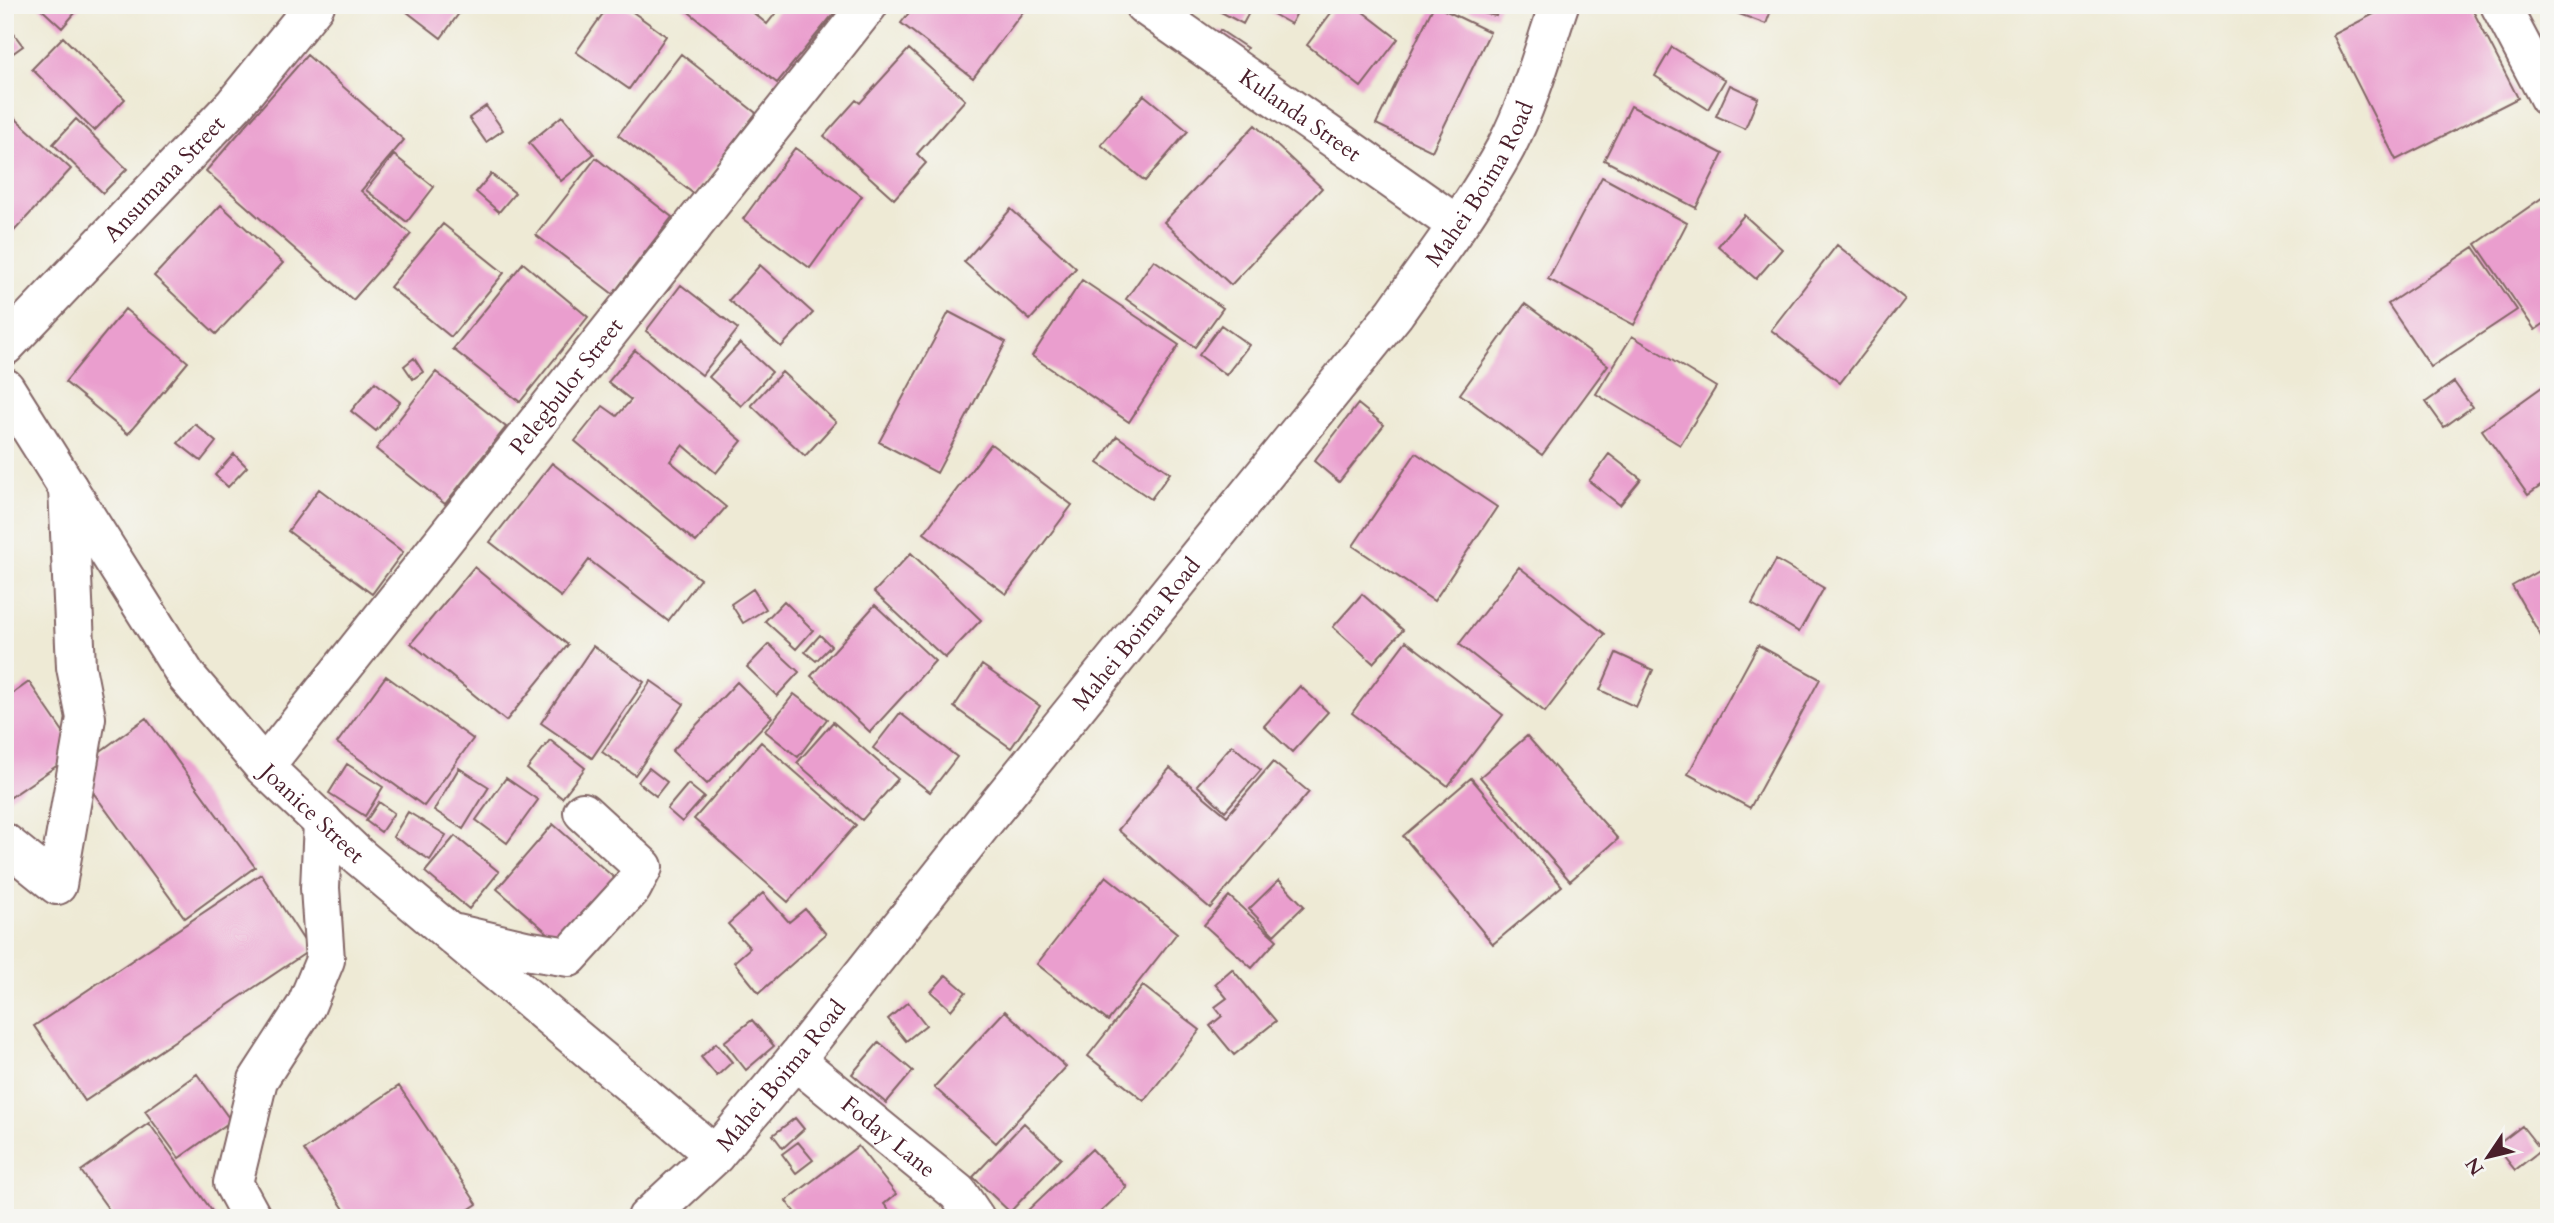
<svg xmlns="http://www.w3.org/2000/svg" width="2554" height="1223" viewBox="0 0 2554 1223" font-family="Cardo,serif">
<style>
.building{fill:#ea9ece}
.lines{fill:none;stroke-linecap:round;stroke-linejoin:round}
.street-casing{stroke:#836666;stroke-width:42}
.primary-casing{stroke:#836666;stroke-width:42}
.street{stroke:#fff;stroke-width:38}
.primary{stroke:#fff;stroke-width:38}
.labels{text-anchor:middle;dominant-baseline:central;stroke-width:6;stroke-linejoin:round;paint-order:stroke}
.street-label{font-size:23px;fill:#4a1f2b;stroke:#f6f6f2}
</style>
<rect width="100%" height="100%" fill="#f6f6f2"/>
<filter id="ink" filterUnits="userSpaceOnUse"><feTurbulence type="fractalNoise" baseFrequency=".0143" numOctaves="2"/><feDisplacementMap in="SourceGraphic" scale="14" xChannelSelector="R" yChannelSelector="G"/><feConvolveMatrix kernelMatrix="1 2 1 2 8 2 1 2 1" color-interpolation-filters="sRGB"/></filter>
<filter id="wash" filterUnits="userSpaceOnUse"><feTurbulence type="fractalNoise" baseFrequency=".00686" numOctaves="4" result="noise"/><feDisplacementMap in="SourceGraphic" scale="28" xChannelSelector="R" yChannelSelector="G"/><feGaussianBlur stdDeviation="1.57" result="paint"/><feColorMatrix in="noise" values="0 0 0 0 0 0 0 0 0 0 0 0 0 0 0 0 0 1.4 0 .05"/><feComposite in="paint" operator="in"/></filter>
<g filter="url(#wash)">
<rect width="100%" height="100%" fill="#eeead5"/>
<g id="blocks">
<path class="building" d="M 37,5 L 82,5 L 62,28 Z
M 398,5 L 465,5 L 441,38 Z
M 609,5 L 623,5 L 666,36 L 629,89 L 576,52 Z
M 680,5 L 744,5 L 767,24 L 782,5 L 827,5 L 835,12 L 777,83 Z
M 915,5 L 1028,5 L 973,78 L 901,23 Z
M 1208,5 L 1253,5 L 1243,24 Z
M 1269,5 L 1301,5 L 1291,24 L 1266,10 Z
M 1337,5 L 1354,5 L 1398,39 L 1361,87 L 1307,45 Z
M 1434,5 L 1490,32 L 1432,151 L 1376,124 Z
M 1470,5 L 1499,5 L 1496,16 L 1469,10 Z
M 1715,5 L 1773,5 L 1766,24 Z
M 2391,5 L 2470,5 L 2518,98 L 2396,160 L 2333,35 Z
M 11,30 L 23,46 L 9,56 L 5,50 L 5,34 Z
M 1220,30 L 1247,48 L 1236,64 L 1209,47 Z
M 63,37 L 125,99 L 94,131 L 32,69 Z
M 1672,47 L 1725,80 L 1708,109 L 1655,76 Z
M 909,49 L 965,100 L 917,154 L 926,163 L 894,199 L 824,136 L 856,100 L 860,103 Z
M 681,54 L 756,113 L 694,194 L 618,135 Z
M 307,55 L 404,140 L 361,191 L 411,234 L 353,300 L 206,171 Z
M 1730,85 L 1758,98 L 1745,129 L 1716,116 Z
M 1144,95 L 1188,131 L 1145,181 L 1101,145 Z
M 486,106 L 503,130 L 486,142 L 469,118 Z
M 1631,106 L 1723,154 L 1696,208 L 1604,160 Z
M 5,109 L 71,169 L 5,241 Z
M 562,116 L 594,154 L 561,181 L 529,143 Z
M 76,119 L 127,169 L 103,193 L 53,144 Z
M 1255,125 L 1322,188 L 1231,285 L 1164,222 Z
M 795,148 L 862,196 L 810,268 L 743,219 Z
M 394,155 L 434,187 L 407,222 L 366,190 Z
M 596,158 L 672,217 L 613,294 L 536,235 Z
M 491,174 L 515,193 L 499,212 L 476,192 Z
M 1602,177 L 1687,223 L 1634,325 L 1548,279 Z
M 2549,193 L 2549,320 L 2535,330 L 2476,244 Z
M 221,205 L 283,263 L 216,334 L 154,276 Z
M 1011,209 L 1076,268 L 1030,320 L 964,262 Z
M 1744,215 L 1782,249 L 1756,279 L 1718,246 Z
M 443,224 L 504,273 L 451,337 L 390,287 Z
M 1837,245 L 1905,299 L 1840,383 L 1771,330 Z
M 2474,247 L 2517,310 L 2431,367 L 2388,304 Z
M 1154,260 L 1223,308 L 1195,347 L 1126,299 Z
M 523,263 L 588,317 L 520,402 L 453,349 Z
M 760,265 L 813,313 L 781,347 L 729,300 Z
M 1082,280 L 1179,345 L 1129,422 L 1032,356 Z
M 681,285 L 738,329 L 702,375 L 646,331 Z
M 1525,304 L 1608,365 L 1542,455 L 1460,394 Z
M 125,309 L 188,362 L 128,434 L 65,382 Z
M 949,312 L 1006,342 L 937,473 L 879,442 Z
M 1221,325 L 1249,345 L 1226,375 L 1199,355 Z
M 1632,336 L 1716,387 L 1680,445 L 1596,394 Z
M 740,343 L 772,372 L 741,406 L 709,377 Z
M 635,350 L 742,441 L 716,473 L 683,445 L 670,461 L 726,507 L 696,542 L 575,441 L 603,406 L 617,416 L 631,400 L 608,382 Z
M 414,358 L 423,372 L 413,379 L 404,366 Z
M 436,372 L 506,427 L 445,504 L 376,449 Z
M 782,372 L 836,422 L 805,456 L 751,405 Z
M 375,382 L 400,402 L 376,431 L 351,411 Z
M 2454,382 L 2472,407 L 2444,427 L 2426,402 Z
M 2549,382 L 2549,480 L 2528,495 L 2482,430 Z
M 1358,404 L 1384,425 L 1339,482 L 1314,461 Z
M 195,424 L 216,442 L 201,461 L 178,443 Z
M 1117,436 L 1170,473 L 1151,499 L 1098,463 Z
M 991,444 L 1072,505 L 1006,594 L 924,533 Z
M 1416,453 L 1497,507 L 1434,601 L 1353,546 Z
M 234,454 L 247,467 L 228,487 L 215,475 Z
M 1609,454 L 1641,479 L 1620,505 L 1589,481 Z
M 552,463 L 700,579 L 668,621 L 589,560 L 561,597 L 490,542 Z
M 319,489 L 403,552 L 372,594 L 288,531 Z
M 911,553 L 981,620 L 945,658 L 874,592 Z
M 1776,560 L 1824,588 L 1799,632 L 1752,604 Z
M 2549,565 L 2549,650 L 2512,586 Z
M 474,567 L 568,645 L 506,721 L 411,643 Z
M 1519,567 L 1605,634 L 1545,712 L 1459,644 Z
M 753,589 L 766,609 L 743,623 L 731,604 Z
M 1362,594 L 1403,630 L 1373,663 L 1333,627 Z
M 784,601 L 813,630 L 796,649 L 765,621 Z
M 875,605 L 935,661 L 870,732 L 811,676 Z
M 820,635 L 831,646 L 816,661 L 805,652 Z
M 1406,641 L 1503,715 L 1448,786 L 1352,713 Z
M 769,644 L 799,672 L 777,696 L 747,667 Z
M 1758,645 L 1820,679 L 1750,808 L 1688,774 Z
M 593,646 L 644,682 L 592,758 L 541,723 Z
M 1616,653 L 1653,670 L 1636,707 L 1600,690 Z
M 982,665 L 1040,706 L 1011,748 L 954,707 Z
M 386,676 L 473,739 L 424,806 L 337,743 Z
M 651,681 L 684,704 L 635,775 L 602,752 Z
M 29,682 L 77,752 L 5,801 L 5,699 Z
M 737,682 L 772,717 L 707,784 L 672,751 Z
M 1300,686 L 1328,712 L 1292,752 L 1264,726 Z
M 794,694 L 827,719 L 798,757 L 765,731 Z
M 900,713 L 957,757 L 930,792 L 873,748 Z
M 146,718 L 255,867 L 185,918 L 76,769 Z
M 833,722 L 898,779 L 862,820 L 797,763 Z
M 1527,736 L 1618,839 L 1570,881 L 1480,777 Z
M 550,740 L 585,768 L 562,798 L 527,769 Z
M 761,742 L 856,825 L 788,902 L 694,819 Z
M 1232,745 L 1261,770 L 1225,811 L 1197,785 Z
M 1273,762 L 1309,792 L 1210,908 L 1118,830 L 1170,768 L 1227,816 Z
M 347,764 L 383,787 L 365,816 L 329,793 Z
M 459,768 L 489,787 L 463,829 L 434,810 Z
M 649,768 L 667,782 L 656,796 L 638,782 Z
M 506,778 L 538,800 L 507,843 L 476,820 Z
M 1471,778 L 1562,886 L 1493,944 L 1403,836 Z
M 688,784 L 704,797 L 682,822 L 667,809 Z
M 379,802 L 394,813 L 381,832 L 366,821 Z
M 408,812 L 446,835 L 430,860 L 393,837 Z
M 553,824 L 619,882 L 563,946 L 497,889 Z
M 455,836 L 499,872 L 469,909 L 425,872 Z
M 261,874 L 310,950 L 85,1101 L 34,1026 Z
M 1106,876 L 1177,933 L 1108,1021 L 1037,964 Z
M 1279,880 L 1304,906 L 1274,935 L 1249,909 Z
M 763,893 L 789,922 L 805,909 L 826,934 L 759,993 L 734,962 L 750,948 L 728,924 Z
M 1229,896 L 1277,940 L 1252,968 L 1204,925 Z
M 1232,969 L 1276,1021 L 1234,1055 L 1210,1026 L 1222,1016 L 1215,1007 L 1227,998 L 1215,984 Z
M 946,975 L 966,992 L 951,1010 L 931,992 Z
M 1143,986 L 1200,1030 L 1144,1101 L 1088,1056 Z
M 908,1002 L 926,1025 L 906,1041 L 888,1019 Z
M 1005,1011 L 1066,1067 L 996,1143 L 934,1087 Z
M 752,1020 L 774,1046 L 746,1070 L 724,1042 Z
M 879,1042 L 913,1071 L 886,1103 L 852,1074 Z
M 716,1043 L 732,1062 L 717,1076 L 701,1057 Z
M 197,1074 L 231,1121 L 179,1158 L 145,1111 Z
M 399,1086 L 477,1204 L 456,1218 L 350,1218 L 304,1150 Z
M 795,1118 L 804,1129 L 783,1148 L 773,1135 Z
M 149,1123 L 217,1218 L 115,1218 L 81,1171 Z
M 1024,1123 L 1061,1158 L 1010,1212 L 973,1177 Z
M 2522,1126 L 2541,1150 L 2515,1170 L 2496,1146 Z
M 798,1142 L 813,1160 L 796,1173 L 782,1154 Z
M 858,1146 L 896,1194 L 884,1204 L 895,1218 L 799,1218 L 786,1201 Z
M 1092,1149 L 1127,1187 L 1094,1218 L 1033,1218 L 1027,1211 Z"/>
</g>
</g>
<g filter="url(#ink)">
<use href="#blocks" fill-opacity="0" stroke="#836666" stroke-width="2"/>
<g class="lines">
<defs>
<g id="street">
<path id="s1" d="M 1144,5 L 1457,225"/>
<path d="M 2500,5 L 2549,98"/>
<path id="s2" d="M 5,346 L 234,105 L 315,5"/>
<path id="s3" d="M 5,388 L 187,677 L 264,767 L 357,855 L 715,1155"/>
<path id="s4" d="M 264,767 L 868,5"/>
<path d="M 5,843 L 57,885 L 86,718 L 76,667 L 68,488"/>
<path d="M 457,934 L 525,950 L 569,957 L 632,888 L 643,867 L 583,812"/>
<path id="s5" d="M 795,1060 L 958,1193 L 975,1218"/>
<path d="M 252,1218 L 233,1183 L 258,1080 L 306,1006 L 325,960 L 320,888 L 323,822"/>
</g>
<g id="primary">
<path id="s6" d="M 647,1218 L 715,1155 L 795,1060 L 982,824 L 1395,313 C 1433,259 1475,205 1506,147 C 1529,103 1543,52 1559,5"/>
</g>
</defs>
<use href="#street" class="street-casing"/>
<use href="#primary" class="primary-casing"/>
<use href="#street" class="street"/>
<use href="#primary" class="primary"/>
</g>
</g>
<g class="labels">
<g class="street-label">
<text stroke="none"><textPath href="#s1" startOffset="191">Kulanda Street</textPath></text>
<text stroke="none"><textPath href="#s2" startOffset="231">Ansumana Street</textPath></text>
<text stroke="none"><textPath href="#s6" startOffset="1330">Mahei Boima Road</textPath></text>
<text stroke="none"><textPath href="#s4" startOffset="486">Pelegbulor Street</textPath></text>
<text stroke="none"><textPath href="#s6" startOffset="763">Mahei Boima Road</textPath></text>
<text stroke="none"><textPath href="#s3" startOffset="527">Joanice Street</textPath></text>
<text stroke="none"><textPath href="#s6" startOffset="196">Mahei Boima Road</textPath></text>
<text stroke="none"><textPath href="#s5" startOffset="121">Foday Lane</textPath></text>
</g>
</g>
<rect width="2554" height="1223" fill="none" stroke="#f6f6f2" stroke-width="28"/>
<g transform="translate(2488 1157) rotate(235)" stroke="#f6f6f2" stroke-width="5" paint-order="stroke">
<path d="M0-5L12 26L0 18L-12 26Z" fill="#4a1f2b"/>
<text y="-10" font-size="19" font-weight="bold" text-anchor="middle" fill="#4a1f2b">N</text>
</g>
</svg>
